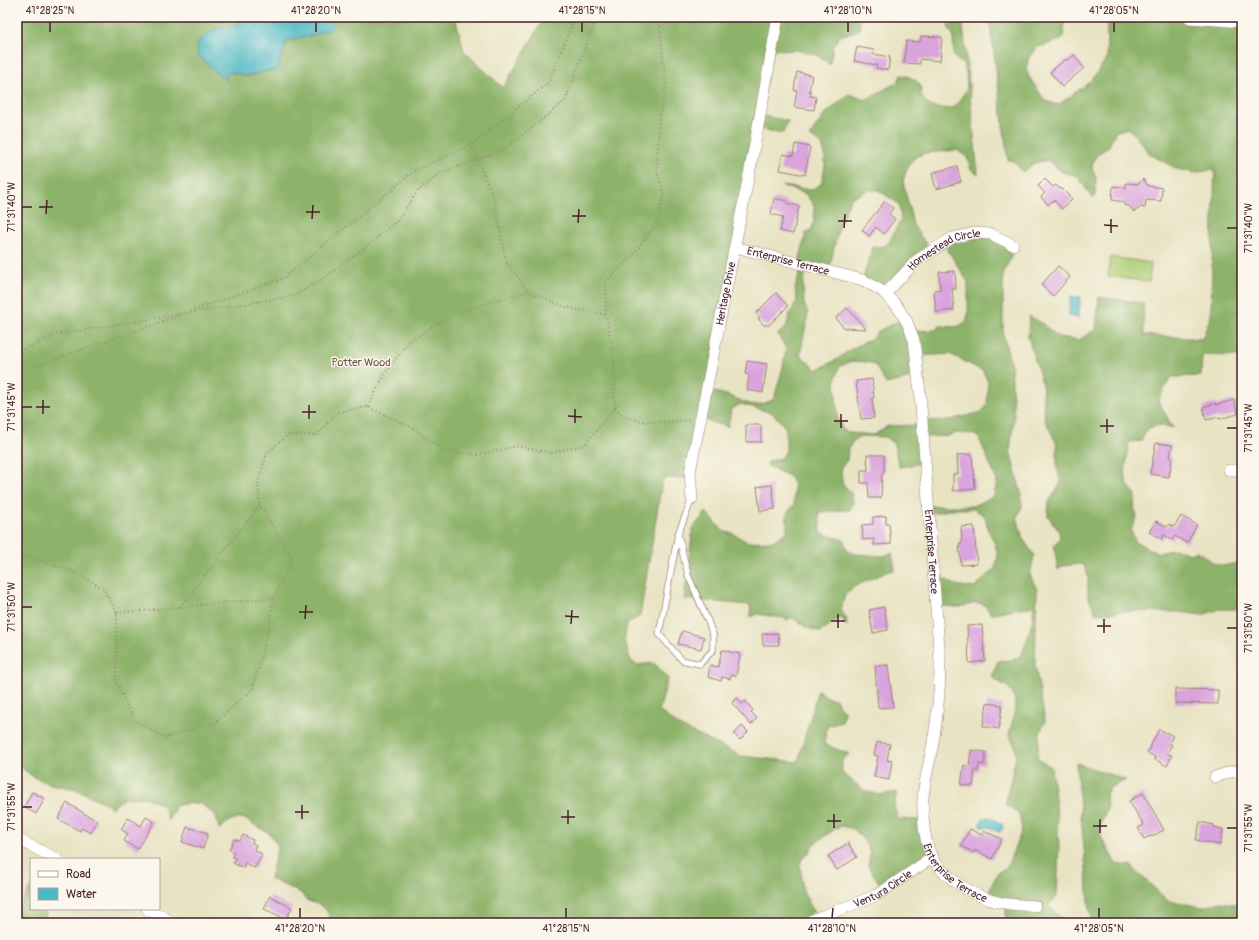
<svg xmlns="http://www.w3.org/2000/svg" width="1259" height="940" viewBox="0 0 1259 940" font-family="Pangolin,sans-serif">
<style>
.green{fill:#b1d179;stroke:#7e7852}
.forest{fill:#8cb369;stroke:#6b694a;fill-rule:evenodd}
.water{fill:#4bb8c6;stroke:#4a6c78}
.building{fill:#d9a3de}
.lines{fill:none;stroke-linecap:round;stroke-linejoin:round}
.service-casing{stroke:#998176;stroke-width:7}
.minor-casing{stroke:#998176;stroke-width:12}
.tertiary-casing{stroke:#998176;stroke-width:14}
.path{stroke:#998176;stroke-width:2;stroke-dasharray:1 3;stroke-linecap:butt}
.service{stroke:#fff;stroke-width:5.5}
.minor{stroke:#fff;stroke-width:11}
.tertiary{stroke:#fff;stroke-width:13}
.ticks{fill:none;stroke:#4a1f2b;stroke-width:1.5}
.labels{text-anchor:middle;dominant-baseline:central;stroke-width:3;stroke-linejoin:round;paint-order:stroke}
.street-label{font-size:11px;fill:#4a1f2b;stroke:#fbf7ec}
.park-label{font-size:11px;fill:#695442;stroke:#fbf7ec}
.neatline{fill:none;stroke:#4a1f2b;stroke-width:1.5}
.ticks-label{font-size:10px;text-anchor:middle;fill:#4a1f2b}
</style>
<rect width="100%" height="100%" fill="#fbf7ec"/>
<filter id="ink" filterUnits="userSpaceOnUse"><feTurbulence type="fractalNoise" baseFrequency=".025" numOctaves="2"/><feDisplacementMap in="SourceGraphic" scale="8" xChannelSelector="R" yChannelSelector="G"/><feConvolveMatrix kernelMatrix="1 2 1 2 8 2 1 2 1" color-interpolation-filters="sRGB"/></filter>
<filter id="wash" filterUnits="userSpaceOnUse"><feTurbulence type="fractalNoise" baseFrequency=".012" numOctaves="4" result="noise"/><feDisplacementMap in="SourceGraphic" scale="16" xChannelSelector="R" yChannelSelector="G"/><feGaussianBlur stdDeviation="0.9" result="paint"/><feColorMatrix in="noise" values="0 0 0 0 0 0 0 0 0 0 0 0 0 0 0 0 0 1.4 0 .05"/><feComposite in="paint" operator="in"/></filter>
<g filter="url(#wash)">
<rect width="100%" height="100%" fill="#e8e3c2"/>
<path class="green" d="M 1111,257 L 1151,263 L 1149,282 L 1108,276 Z"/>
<path class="forest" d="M 17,17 L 244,17 L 237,26 L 215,29 L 226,80 L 226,73 L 237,73 L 246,76 L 262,72 L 277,70 L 287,41 L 316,34 L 333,28 L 330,19 L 332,17 L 455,17 L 464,51 L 503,88 L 545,17 L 860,17 L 859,30 L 840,36 L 833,46 L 830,65 L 820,56 L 802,51 L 773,49 L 759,115 L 788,121 L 783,133 L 777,133 L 759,128 L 707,391 C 715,392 724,394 732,397 C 749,404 756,409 774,399 L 783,367 L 786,349 L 778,334 L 786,328 L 790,313 L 797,302 L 795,288 L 801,270 L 799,263 L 806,233 L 812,229 L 814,221 L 814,206 L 806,194 L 782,186 L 811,190 L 821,184 C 825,172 829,150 818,141 C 815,139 812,138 809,137 L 825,114 L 849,94 L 865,100 L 898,82 L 901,75 C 908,76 915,78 920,85 C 922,89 920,94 922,97 C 930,111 943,109 955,107 L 967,89 L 966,72 L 963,64 L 954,57 L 953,35 L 947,25 L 951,24 L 963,25 L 978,175 L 971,169 L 967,157 L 957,150 L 926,153 L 917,156 L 910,163 L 907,168 L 903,181 L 913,225 L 930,250 L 887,292 L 863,279 L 873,246 L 881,247 L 888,244 L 901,220 L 899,204 L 878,190 L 868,190 L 851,198 L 840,222 L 829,270 L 807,267 L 803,283 L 804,304 L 808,314 L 800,355 L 817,370 L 836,360 L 851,349 L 873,338 L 878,331 L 903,319 L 911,331 L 936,330 L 940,326 L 957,327 L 966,322 L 968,315 L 968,282 L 944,244 L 974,233 L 1014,245 L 1010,260 L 1003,272 L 1003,334 L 1011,366 L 1014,419 L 1010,451 L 1021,492 L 1022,507 L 1017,517 L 1023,539 L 1034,555 L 1030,575 L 1037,590 L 1035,664 L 1045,721 L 1040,732 L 1037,757 L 1051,768 L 1056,805 L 1059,844 L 1057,897 L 1048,906 L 1061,918 L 1062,923 L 1006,923 L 1006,905 L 986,897 L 998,872 L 1006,869 L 1022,830 L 1019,813 L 1005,804 L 1016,757 L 1015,746 L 1009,735 C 1012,721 1021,699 1008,687 C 1003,684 997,681 992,677 L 998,661 L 1012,660 L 1022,655 L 1032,623 L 1034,606 L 1008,610 L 991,614 C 980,595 975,606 958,607 C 950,607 943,606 935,605 L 933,581 L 945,579 L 956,585 L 974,588 L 995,569 L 998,555 L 994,541 L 988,530 L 985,516 L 974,509 L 954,509 L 928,514 L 927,506 L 973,506 L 994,496 L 997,481 L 979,438 L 973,434 L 955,433 L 948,436 L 923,437 L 923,463 L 899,467 L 894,444 L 885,437 L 864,436 L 854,440 L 848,449 L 847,460 L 841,468 L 842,483 L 851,493 L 853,501 L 850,510 L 819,512 L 821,533 L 844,540 L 846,549 L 853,554 L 884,556 L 892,553 L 895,570 L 889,571 L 855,586 L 845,595 L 841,610 L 846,618 L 847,626 L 841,617 L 820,632 L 806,627 L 792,617 L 787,620 L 784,618 L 757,614 L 751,617 L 750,605 L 684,599 L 693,528 L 706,512 L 724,532 L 732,533 L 747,542 L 773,541 L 787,532 L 787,513 L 794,505 L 794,485 L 789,476 L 768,466 L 767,462 L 782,458 L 786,451 L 786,428 L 773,413 L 741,404 L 731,409 L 728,427 L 701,419 L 690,478 L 665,478 L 662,482 L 640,616 L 627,624 L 624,641 L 631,661 L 637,665 L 654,663 L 668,678 L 659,711 L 679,726 L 741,756 L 798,762 L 818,690 L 830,699 L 836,699 L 839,706 L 844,711 L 842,722 L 827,726 L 824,744 L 849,754 L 842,760 L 842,773 L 865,791 L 880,795 L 897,792 L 894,806 L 898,819 L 920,820 L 930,854 L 883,889 L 868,866 L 870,854 L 866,843 L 854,829 L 841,826 L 836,828 L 813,845 L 810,852 L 803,857 L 800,864 L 803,891 L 816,917 L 804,923 L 332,923 C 326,905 323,906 306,900 L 301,893 L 270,879 L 278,846 L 270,834 L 243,818 L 231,820 L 219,829 L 216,816 L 200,803 L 183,804 L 176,806 L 168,820 L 163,805 L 145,797 L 124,798 L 111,808 L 108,804 L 76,789 L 61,786 L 60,787 C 43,781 27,777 17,761 ZM 950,354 L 983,371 L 988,382 L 987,405 L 982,412 L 950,420 L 922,421 L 919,425 L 888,426 L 874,435 L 850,433 L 843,430 L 838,420 L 835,381 L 839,367 L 851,361 L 868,362 L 875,365 L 886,384 L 916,377 L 916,356 Z
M 989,17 L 1064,17 L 1064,34 L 1061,40 L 1038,47 L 1029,57 L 1026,69 L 1029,77 L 1045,101 L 1058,105 L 1091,81 L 1107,58 L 1107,17 L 1183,17 L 1242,22 L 1242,356 L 1202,355 L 1201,376 L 1171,377 L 1158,401 L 1173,428 L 1161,425 L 1148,428 L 1141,441 L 1129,442 L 1125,473 L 1127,484 L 1136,495 L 1134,507 L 1137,516 L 1131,530 L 1136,542 L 1157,553 L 1176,549 L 1190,554 L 1198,551 L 1198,554 L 1203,554 C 1218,569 1223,567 1242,561 L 1242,612 L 1240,609 L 1220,609 L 1202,615 L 1179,612 L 1126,611 L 1095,614 L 1095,610 L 1088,597 L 1088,576 L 1083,564 L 1062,566 L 1058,570 L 1054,545 L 1060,538 L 1059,531 L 1048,516 L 1049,502 L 1061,483 L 1057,468 L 1057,444 L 1045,420 L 1042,383 L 1028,337 L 1029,316 L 1040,322 L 1058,337 L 1079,340 L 1096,329 L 1099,297 L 1143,303 L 1144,335 L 1202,339 L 1211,316 L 1213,221 L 1215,169 L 1194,173 L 1177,169 L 1150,154 L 1129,128 L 1116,131 L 1109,146 L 1098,154 L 1093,161 L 1092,169 L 1096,178 L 1095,196 L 1092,198 L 1078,176 L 1062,172 L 1048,160 L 1034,163 L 1023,172 L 1014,161 L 1008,160 Z
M 1076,763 L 1126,780 L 1110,788 L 1106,794 L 1107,809 L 1100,825 L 1101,837 L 1116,864 L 1128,866 L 1131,865 L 1134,869 L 1168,901 L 1203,907 L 1220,902 L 1242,905 L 1242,923 L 1091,923 Z
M 31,886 L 31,909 L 45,909 L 46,915 L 42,923 L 17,923 L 17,907 L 20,906 Z"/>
<path class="water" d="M 244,17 L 332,17 L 331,19 L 333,28 L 316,34 L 287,41 L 277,70 L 262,72 L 246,76 L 237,73 L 226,73 L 226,81 L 197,55 L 198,42 L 215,29 L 237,26 Z
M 1071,296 L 1081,297 L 1078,318 L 1068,316 Z
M 989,817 L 1002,824 L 1003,827 L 1001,831 L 998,832 L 989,827 L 982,827 L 980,823 L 983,819 Z"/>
<g id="blocks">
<path class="building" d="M 921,36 L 942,37 L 940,61 L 920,59 L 920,64 L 904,63 L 906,41 L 920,42 Z
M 857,47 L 874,50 L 873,54 L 890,57 L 888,70 L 876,68 L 877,65 L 854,61 Z
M 1074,55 L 1084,68 L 1062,87 L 1050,72 L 1066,59 L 1067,61 Z
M 797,72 L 812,75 L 809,91 L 811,91 L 810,96 L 816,97 L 814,110 L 794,107 L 797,91 L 794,90 Z
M 795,144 L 810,147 L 805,175 L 780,170 L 783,154 L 793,156 Z
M 957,166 L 961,182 L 936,189 L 932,173 Z
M 1045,179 L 1053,187 L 1056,185 L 1060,189 L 1061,188 L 1072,199 L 1062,209 L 1054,200 L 1048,205 L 1041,197 L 1045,193 L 1038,186 Z
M 1143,179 L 1148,186 L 1162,188 L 1161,201 L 1146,200 L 1145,208 L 1141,207 L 1134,212 L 1129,206 L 1124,205 L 1124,202 L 1112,200 L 1113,186 L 1126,188 L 1126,183 L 1138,184 Z
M 774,198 L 787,201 L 786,203 L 799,206 L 793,234 L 780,231 L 783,217 L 771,214 Z
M 885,201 L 893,208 L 889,214 L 895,219 L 884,234 L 876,227 L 869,236 L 862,230 Z
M 1058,266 L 1070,277 L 1053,296 L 1041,285 Z
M 955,271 L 956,289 L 952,289 L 954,310 L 936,312 L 934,290 L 940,289 L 939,272 Z
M 776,293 L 788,306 L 768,326 L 766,324 L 765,326 L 758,319 L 760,318 L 756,313 Z
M 847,308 L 866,329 L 844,328 L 836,318 Z
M 747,361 L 767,364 L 763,393 L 747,390 L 749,375 L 745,374 Z
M 872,379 L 874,398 L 872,398 L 874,418 L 861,419 L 856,381 Z
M 1234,400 L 1238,414 L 1219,419 L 1219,417 L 1206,420 L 1203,407 L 1216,403 L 1216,405 Z
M 746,425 L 761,425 L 761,442 L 746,442 Z
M 1156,443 L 1172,445 L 1170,457 L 1172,458 L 1169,477 L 1150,474 Z
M 972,454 L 973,469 L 974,469 L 975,489 L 953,491 L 953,474 L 958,474 L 957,455 Z
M 867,455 L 884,455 L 884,473 L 882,473 L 881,498 L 869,498 L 868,483 L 861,483 L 861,470 L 868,470 Z
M 772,485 L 775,509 L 760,511 L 757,487 Z
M 886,516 L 886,524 L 889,524 L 891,544 L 874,545 L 874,539 L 863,540 L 862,525 L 873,524 L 873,517 Z
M 1181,516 L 1197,525 L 1187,543 L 1175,536 L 1172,540 L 1164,535 L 1162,539 L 1149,532 L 1156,521 L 1167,527 L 1169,524 L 1174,527 Z
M 974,526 L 977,564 L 961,565 L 959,544 L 962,544 L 961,527 Z
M 884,607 L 888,630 L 873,633 L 869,610 Z
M 982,625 L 985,661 L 969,663 L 967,626 Z
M 682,631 L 704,637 L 701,649 L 678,644 Z
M 778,633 L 779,645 L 763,645 L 762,634 Z
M 722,650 L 740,654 L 736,676 L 731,675 L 730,679 L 722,677 L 721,681 L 708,677 L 710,665 L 718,667 Z
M 888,665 L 893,707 L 878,708 L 875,666 Z
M 1175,689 L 1218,690 L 1218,704 L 1175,703 Z
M 737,698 L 742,704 L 745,701 L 753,710 L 751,712 L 757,718 L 751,725 L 732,703 Z
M 987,703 L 1002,705 L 999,729 L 983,726 Z
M 742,726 L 748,732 L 740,740 L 734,734 Z
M 1159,729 L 1173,736 L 1169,743 L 1172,745 L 1167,753 L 1172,756 L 1167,766 L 1154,759 L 1155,757 L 1147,753 Z
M 877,742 L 890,744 L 887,760 L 892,761 L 889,780 L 874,777 L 878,756 L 874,755 Z
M 971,750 L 986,752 L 984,765 L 979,764 L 978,771 L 975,770 L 973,786 L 961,785 L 964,765 L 969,766 Z
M 32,792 L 45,799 L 36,814 L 24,807 Z
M 1143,793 L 1164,830 L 1150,837 L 1150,836 L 1144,839 L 1138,828 L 1144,825 L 1129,801 Z
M 67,803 L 97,821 L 91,833 L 81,828 L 80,831 L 58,819 Z
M 146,817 L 154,822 L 138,849 L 124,841 L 128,834 L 121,829 L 128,818 L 141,826 Z
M 1200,822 L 1214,825 L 1214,827 L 1223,829 L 1220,845 L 1196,840 Z
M 187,827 L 208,833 L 203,849 L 182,842 Z
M 970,829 L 982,835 L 984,831 L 989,834 L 989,833 L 1002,839 L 992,859 L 975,850 L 974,853 L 961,846 Z
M 243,835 L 253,840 L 252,843 L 256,845 L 254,850 L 262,854 L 255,868 L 245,863 L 243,868 L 233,863 L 236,858 L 232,857 L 234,852 L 229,850 L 234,839 L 240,841 Z
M 848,843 L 857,857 L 837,870 L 828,856 Z
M 270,896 L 292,908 L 286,919 L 264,909 Z"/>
</g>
</g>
<g filter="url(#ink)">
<use href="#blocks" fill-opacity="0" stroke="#998176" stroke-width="1"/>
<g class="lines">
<defs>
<path id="service" d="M 678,534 L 688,575 L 707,619 L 713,635 L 713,650 L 700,664 L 682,660 L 659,634 L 678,534 L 692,499"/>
<g id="minor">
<path id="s1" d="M 735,247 L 863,280 L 882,291 L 897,306 L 907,322 L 914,340 L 920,393 L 940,662 C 940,687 938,712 934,737 C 931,757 925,777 923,797 C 922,816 924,847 935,862 C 948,880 977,898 998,902 C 1010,905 1023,905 1035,906"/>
<path id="s2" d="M 885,294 L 916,261 L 952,238 L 975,233 L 991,234 L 1013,245"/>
<path d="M 1229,470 L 1242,470"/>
<path id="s3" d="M 692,499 L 690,472 L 752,159 L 778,17"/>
<path d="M 1215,777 L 1234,771 L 1242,773"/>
<path d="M 17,839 L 57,859"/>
<path d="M 147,909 L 174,923"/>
<path id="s4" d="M 805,923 L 877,895 L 933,857"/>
</g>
<path id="tertiary" d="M 1190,17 L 1242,21"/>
</defs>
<use href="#service" class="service-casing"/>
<use href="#minor" class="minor-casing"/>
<use href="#tertiary" class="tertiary-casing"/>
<path class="path" d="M 660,26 L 691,17
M 471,145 L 495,201 L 506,262 L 528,291 L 565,307 L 606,315
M 190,311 L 284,278 L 414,171 L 471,145 L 548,83 L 575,17
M 17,354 L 22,350 L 58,334 L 293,296 L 319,281 L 363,249 L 397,221 L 418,191 L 438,174 L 505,149 L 565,101 L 597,17
M 17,377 L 29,368 L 179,316
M 368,407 L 384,375 L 408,342 L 438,323 L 471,308 L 528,291
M 615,408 C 618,411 621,414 625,416 C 644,425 670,422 690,420
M 17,547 L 24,556 L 69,570 L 103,588 L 117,613 L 116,681 L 134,721 L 165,738 L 214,723 L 252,690 L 268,631 L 274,598 L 292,559 L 260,505 L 258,482 L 267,453 L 288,435 L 317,435 L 338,412 L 368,407 L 413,428 L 445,451 L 476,455 L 518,446 L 550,453 L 584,445 L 615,408 L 614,359 L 606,315 L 606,282 L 633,255 L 657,222 L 664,194 L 657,172 L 659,120 L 666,87 L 660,26 L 649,17
M 180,607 L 260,505
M 117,613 L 273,598"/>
<use href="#service" class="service"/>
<use href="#minor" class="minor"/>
<use href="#tertiary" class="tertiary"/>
</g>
</g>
<path class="ticks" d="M 50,32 L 50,22M 316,32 L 316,22M 582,32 L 582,22M 848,32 L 848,22M 1114,32 L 1114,22M 22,207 L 32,207M 39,207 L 53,207M 306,212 L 320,212M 46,214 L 47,200M 572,216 L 586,216M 312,219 L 313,205M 838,221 L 852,221M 578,223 L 579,209M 1104,225 L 1118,226M 844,228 L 845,214M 1227,228 L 1237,228M 1111,233 L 1111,219M 22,407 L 32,407M 36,407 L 50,407M 302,412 L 316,412M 43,414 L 43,400M 568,416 L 582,417M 309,419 L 309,405M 834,421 L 848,421M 575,423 L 575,409M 1100,426 L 1114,426M 841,428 L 841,414M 1227,428 L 1237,428M 1107,433 L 1107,419M 22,607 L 32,607M 299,612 L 313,612M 565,616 L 579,617M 305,619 L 306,605M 831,621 L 845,621M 571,624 L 572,610M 1097,626 L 1111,626M 838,628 L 838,614M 1227,628 L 1237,628M 1104,633 L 1104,619M 22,807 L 32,807M 295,812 L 309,812M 561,817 L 575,817M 302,819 L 302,805M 827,821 L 841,821M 568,824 L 568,810M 1093,826 L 1107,826M 834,828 L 834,814M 1227,828 L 1237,828M 1100,833 L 1100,819M 300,918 L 300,908M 566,918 L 566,908M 832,918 L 833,908M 1099,918 L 1099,908"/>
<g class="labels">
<g class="street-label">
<text stroke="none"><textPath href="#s2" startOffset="76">Homestead Circle</textPath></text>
<text stroke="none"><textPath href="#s1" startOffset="55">Enterprise Terrace</textPath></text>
<text stroke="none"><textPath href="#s3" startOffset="209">Heritage Drive</textPath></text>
<text stroke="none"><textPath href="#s1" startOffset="426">Enterprise Terrace</textPath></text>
<text stroke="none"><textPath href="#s1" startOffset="762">Enterprise Terrace</textPath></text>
<text stroke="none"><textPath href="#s4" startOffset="85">Ventura Circle</textPath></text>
</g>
<g class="park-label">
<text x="361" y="362">Potter Wood</text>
</g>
</g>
<rect width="1259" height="940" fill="none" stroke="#fbf7ec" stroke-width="44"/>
<rect x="30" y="858" width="130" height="52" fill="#fbf7ec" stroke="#b4a19f"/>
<rect x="38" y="871" width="20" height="6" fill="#ffffff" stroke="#b4a19f"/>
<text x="66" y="878" font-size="12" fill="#4a1f2b">Road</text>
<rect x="38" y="888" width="20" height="12" fill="#4bb8c6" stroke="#b4a19f"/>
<text x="66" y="898" font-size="12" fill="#4a1f2b">Water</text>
<rect x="22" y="22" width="1215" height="896" class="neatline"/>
<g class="ticks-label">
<text x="50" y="14">41°28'25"N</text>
<text x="316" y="14">41°28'20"N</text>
<text x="582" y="14">41°28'15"N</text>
<text x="848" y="14">41°28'10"N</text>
<text x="1114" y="14">41°28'05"N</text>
<text transform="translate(11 207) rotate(-90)" y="4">71°31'40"W</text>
<text transform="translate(1248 228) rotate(-90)" y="4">71°31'40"W</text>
<text transform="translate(11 407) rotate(-90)" y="4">71°31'45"W</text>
<text transform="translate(1248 428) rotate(-90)" y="4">71°31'45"W</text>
<text transform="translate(11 607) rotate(-90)" y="4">71°31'50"W</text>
<text transform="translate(1248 628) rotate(-90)" y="4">71°31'50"W</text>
<text transform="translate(11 807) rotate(-90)" y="4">71°31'55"W</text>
<text transform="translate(1248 828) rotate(-90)" y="4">71°31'55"W</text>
<text x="300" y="932">41°28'20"N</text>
<text x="566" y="932">41°28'15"N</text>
<text x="832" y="932">41°28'10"N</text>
<text x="1099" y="932">41°28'05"N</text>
</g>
</svg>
